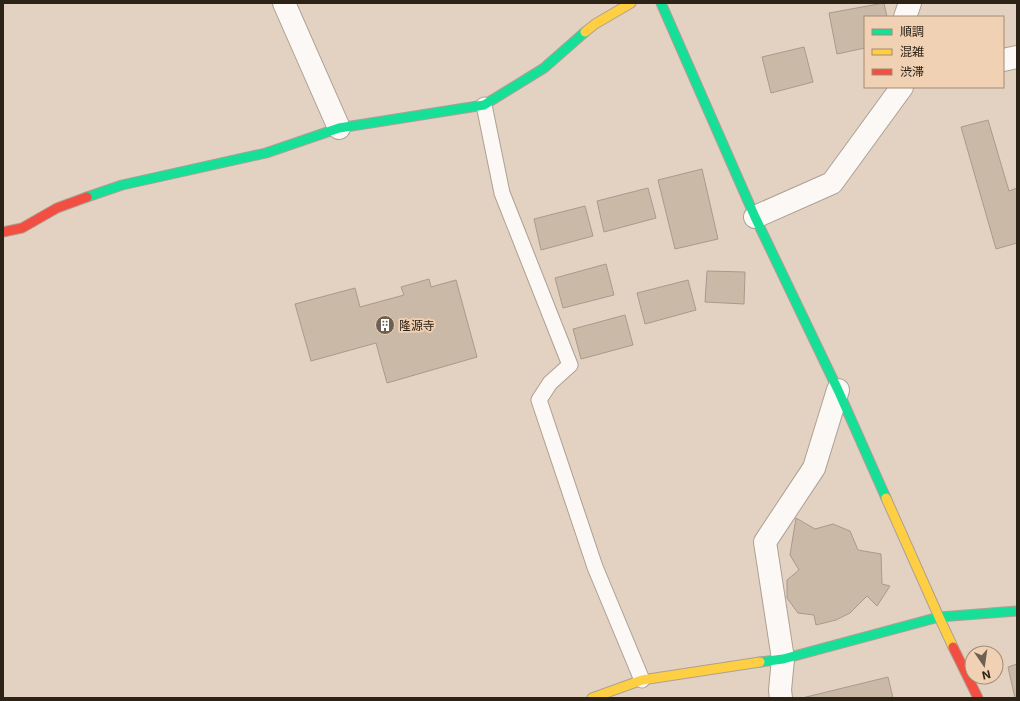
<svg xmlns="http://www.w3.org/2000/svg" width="1020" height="701" viewBox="0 0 1020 701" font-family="Inter,'Noto Sans JP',sans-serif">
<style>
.building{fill:#cbb9a8;stroke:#a79a8d}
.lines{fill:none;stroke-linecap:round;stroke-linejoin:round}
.lane-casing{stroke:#ada093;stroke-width:17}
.street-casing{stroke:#ada093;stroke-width:24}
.fast-casing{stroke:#ada093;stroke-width:11}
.slow-casing{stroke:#ada093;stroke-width:11}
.jam-casing{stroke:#ada093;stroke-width:11}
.lane{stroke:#fbf8f6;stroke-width:15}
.street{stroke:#fbf8f6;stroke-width:22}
.fast{stroke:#16e098;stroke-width:9}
.slow{stroke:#ffcf43;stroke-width:9}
.jam{stroke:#f24e42;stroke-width:9}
.labels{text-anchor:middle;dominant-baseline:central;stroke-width:3.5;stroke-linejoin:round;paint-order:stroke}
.poi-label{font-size:12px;fill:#2d2216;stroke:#f1d1b3;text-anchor:start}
</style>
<rect width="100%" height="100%" fill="#e3d2c1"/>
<path class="building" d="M 884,3 L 887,17 L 865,17 L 865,48 L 837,54 L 829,13 Z
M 804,47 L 813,82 L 771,93 L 762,57 Z
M 988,120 L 1009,191 L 1017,188 L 1017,243 L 996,249 L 961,127 Z
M 702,169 L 718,239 L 675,249 L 658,180 Z
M 648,188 L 656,218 L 604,232 L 597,201 Z
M 585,206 L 593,236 L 541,250 L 534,219 Z
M 606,264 L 614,295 L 563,308 L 555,278 Z
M 707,271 L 745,272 L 744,304 L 705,302 Z
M 429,279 L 431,287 L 456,280 L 477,357 L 387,383 L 376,343 L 311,361 L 295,304 L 355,288 L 360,307 L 404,295 L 401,287 Z
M 688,280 L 696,310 L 645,324 L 637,293 Z
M 625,315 L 633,345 L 581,359 L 573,329 Z
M 796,518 L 815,529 L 833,524 L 850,531 L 858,550 L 881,554 L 882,584 L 890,586 L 877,606 L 867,596 L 850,613 L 836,620 L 816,625 L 814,615 L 798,613 L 787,598 L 787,580 L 799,570 L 790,555 Z
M 1017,664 L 1017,698 L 1015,698 L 1008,667 Z
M 888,677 L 893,698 L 802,698 Z"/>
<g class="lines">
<defs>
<path id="lane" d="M 484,105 L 502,193 L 570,365 L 550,383 L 539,400 L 595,567 L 642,680"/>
<path id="street" d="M 284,3 L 339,128
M 905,17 L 910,3
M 1003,60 L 1017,57
M 755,217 L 832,183 L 902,87
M 781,698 L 780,690 L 783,659 L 765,542 L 814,468 L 838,390"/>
<path id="fast" d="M 661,3 L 755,217 L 838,390 L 886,498
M 87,197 L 122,185 L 266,153 L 339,128 L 484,105 L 544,68 L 585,32
M 760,662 L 783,659 L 939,617 L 1017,611"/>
<path id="slow" d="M 585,32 L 595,24 L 631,3
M 886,498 L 939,617 L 953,647
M 592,698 L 642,680 L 760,662"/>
<path id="jam" d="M 3,232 L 22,228 L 57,208 L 87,197
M 953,647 L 978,698"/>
</defs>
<use href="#lane" class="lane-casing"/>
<use href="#street" class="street-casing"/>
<use href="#fast" class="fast-casing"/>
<use href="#slow" class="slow-casing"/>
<use href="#jam" class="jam-casing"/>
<use href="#lane" class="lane"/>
<use href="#street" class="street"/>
<use href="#fast" class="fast"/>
<use href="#slow" class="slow"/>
<use href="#jam" class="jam"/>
</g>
<defs>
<symbol id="building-disc" viewBox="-11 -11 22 22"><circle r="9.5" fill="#6d6052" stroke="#f1d1b3"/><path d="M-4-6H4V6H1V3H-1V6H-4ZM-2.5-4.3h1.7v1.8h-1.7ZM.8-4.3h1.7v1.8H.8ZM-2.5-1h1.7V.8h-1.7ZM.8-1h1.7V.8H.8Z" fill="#fff"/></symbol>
</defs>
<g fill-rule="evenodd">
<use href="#building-disc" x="374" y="314" width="22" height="22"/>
</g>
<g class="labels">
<g class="poi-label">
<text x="399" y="325">隆源寺</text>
</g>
</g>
<rect width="1020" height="701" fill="none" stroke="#2d2216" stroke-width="8"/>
<rect x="864" y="16" width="140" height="72" fill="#f1d1b3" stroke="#a38b74"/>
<rect x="872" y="29" width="20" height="6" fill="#16e098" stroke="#a38b74"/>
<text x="900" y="36" font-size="12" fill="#2d2216">順調</text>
<rect x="872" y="49" width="20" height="6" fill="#ffcf43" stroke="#a38b74"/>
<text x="900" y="56" font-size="12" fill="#2d2216">混雑</text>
<rect x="872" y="69" width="20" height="6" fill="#f24e42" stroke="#a38b74"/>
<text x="900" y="76" font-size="12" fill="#2d2216">渋滞</text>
<g transform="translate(984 665) rotate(167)"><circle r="19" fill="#f1d1b3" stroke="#a38b74"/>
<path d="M0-3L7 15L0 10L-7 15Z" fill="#6d6052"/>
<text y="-6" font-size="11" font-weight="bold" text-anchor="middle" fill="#2d2216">N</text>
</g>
</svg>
